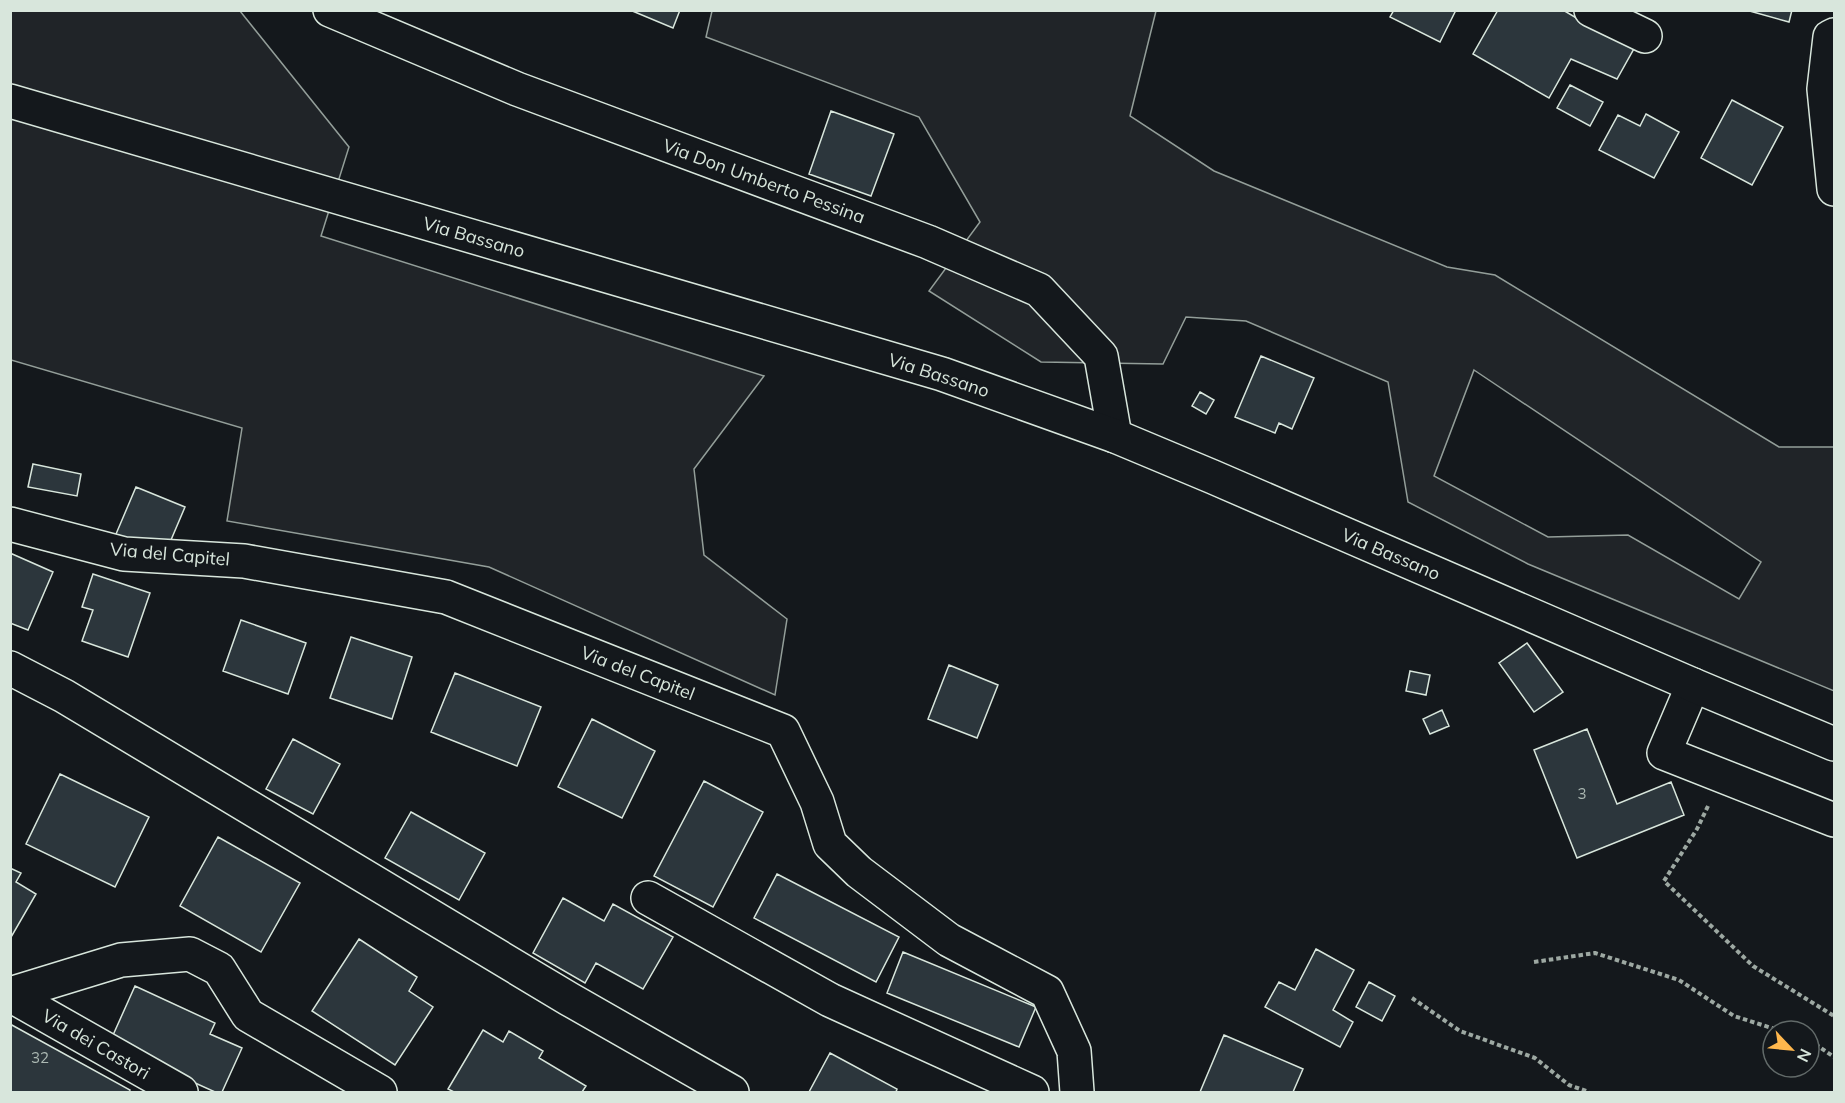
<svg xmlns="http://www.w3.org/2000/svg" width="1845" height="1103" viewBox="0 0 1845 1103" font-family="Mulish,sans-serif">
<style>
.green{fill:#202428;stroke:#939e99;stroke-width:1.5;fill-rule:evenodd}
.building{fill:#2c363c;stroke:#d8e6dc;stroke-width:1.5}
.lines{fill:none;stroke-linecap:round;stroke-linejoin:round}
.minor-casing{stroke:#d8e6dc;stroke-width:36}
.major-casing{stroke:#d8e6dc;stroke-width:36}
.path{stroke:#9da8a2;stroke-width:4;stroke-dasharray:4.5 3;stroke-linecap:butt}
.minor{stroke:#14181c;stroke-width:33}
.major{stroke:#14181c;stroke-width:33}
.labels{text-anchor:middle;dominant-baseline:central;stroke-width:4.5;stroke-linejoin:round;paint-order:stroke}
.number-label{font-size:15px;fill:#adbab4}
.street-label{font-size:18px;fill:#d8e6dc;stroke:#14181c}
</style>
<rect width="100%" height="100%" fill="#14181c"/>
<path class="green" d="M 10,11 L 240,11 L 349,147 L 321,236 L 764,376 L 694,469 L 704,555 L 787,619 L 775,695 L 489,567 L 227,521 L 242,428 L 11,360 Z
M 712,11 L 1156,11 L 1130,116 L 1214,171 L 1447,267 L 1495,275 L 1779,447 L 1834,447 L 1834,691 L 1528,564 L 1408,502 L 1388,382 L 1246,321 L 1186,317 L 1163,364 L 1041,362 L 929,291 L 980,222 L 919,117 L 706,37 ZM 1474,370 L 1761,562 L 1739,599 L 1628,535 L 1548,537 L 1434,476 Z"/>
<path class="building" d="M 630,10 L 680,10 L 673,28 Z
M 1394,10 L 1456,10 L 1440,42 L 1390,17 Z
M 1498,10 L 1563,10 L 1590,26 L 1636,45 L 1617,79 L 1571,59 L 1549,98 L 1473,54 Z
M 1746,10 L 1792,10 L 1789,22 Z
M 1570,85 L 1603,102 L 1590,126 L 1557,108 Z
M 1732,100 L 1783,127 L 1752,185 L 1701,158 Z
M 831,111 L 894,134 L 871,196 L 809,174 Z
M 1646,114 L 1679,132 L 1654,178 L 1599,150 L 1618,115 L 1640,126 Z
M 1261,356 L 1314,378 L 1292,429 L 1279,423 L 1275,433 L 1235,417 Z
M 1200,392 L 1214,400 L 1206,414 L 1192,406 Z
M 33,464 L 81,474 L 77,496 L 28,487 Z
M 136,487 L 185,507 L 165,554 L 116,534 Z
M 10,553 L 53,572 L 28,630 L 10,623 Z
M 93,574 L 150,593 L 128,657 L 82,641 L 93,610 L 82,607 Z
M 241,620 L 306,643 L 288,694 L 223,671 Z
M 351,637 L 412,657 L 392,719 L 330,698 Z
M 1527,643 L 1563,692 L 1534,712 L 1499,663 Z
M 949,665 L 998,685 L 977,738 L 928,719 Z
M 1410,671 L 1430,675 L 1426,695 L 1406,691 Z
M 455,673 L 541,707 L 517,766 L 431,732 Z
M 1442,710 L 1449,726 L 1430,734 L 1423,719 Z
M 592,719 L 655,751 L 622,818 L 558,787 Z
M 1587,729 L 1617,804 L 1671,782 L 1684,815 L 1577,858 L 1534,750 Z
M 293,739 L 340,764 L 313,814 L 266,789 Z
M 60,774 L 149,817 L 115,887 L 26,844 Z
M 704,781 L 763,812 L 713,907 L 654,876 Z
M 411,812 L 485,853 L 459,900 L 385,858 Z
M 218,837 L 300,883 L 261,952 L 180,906 Z
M 10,868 L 21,873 L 16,882 L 36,894 L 10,939 Z
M 777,874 L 899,937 L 876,982 L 754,918 Z
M 563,898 L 604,921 L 613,904 L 673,937 L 643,989 L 596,963 L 585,983 L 533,953 Z
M 359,939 L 417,977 L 409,991 L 433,1007 L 395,1065 L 312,1011 Z
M 1316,949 L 1354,970 L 1333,1010 L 1353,1022 L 1340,1047 L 1265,1007 L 1279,982 L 1295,990 Z
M 903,952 L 1036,1007 L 1019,1047 L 887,993 Z
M 1369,982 L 1395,996 L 1382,1021 L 1356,1007 Z
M 135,986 L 215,1023 L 210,1034 L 242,1048 L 222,1092 L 215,1092 L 109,1044 Z
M 10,1024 L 130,1090 L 129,1092 L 10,1092 Z
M 483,1030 L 503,1042 L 509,1031 L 543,1051 L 539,1058 L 586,1086 L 582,1092 L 454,1092 L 448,1089 Z
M 1224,1035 L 1303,1069 L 1293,1092 L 1200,1092 Z
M 830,1053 L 897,1089 L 896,1092 L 809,1092 Z"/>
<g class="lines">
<defs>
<path id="minor" d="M 330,10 L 517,89 L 928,242 L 1039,290 L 1101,356 L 1115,436
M 1591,10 L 1645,36
M 1834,35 L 1830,37 L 1824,89 L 1834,189
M 10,524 L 124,554 L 244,561 L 446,597 L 783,731 L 817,802 L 830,844 L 859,872 L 949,940 L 1047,992 L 1074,1051 L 1077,1092
M 10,668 L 64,696 L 569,999 L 732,1092
M 1693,685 L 1664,753 L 1834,820
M 648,898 L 830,1000 L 1032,1092
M 10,994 L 121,960 L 190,954 L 219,969 L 248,1015 L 380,1092
M 10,995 L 181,1092"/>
<path id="major" d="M 10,101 L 942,374 L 1115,436 L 1213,477 L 1693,685 L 1834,744"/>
</defs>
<use href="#minor" class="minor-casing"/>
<use href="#major" class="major-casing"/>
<path class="path" d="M 1708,806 L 1697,829 L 1664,881 L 1753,966 L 1834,1016
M 1534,962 L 1595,953 L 1679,980 L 1734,1016 L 1781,1031
M 1412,998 L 1460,1031 L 1535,1058 L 1569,1085 L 1589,1092
M 1809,1040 L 1834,1057"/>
<use href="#minor" class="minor"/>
<use href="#major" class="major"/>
</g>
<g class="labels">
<g class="number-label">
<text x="1582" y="793">3</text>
<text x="40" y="1057">32</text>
</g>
<g class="street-label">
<text transform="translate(764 181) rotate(20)">Via Don Umberto Pessina</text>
<text transform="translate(474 237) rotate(16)">Via Bassano</text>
<text transform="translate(939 375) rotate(18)">Via Bassano</text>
<text transform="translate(170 554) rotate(5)">Via del Capitel</text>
<text transform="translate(1391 554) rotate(23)">Via Bassano</text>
<text transform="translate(638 673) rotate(21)">Via del Capitel</text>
<text transform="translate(96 1044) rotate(30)">Via dei Castori</text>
</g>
</g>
<rect width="1845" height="1103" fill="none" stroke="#d8e6dc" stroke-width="24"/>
<g transform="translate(1791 1049) rotate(116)"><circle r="28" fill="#14181c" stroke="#626a69" stroke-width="1.5"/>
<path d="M0-4.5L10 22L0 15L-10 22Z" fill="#ffb74d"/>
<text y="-9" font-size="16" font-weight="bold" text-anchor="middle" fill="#d8e6dc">N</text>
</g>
</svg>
